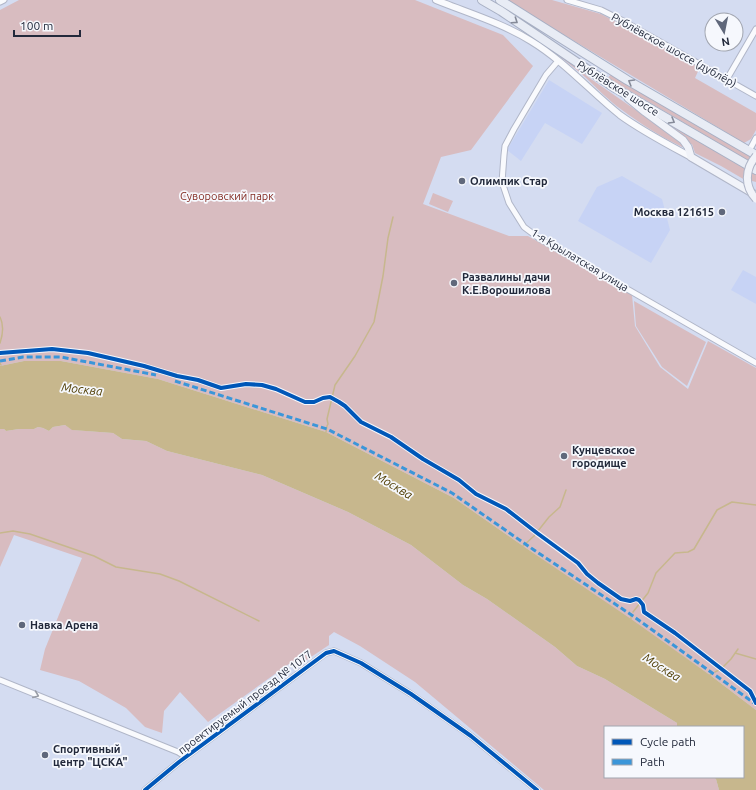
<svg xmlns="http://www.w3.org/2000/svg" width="756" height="790" viewBox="0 0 756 790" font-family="Ubuntu,sans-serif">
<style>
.built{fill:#c7d3f5}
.green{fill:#d8bcc0}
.water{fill:#c7b78d}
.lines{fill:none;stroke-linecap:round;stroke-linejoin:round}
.stream{stroke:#c7b78d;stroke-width:1.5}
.minor-casing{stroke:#b0b6c8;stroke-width:7}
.tertiary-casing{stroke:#b0b6c8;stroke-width:8}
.secondary-casing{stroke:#b0b6c8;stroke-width:9}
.primary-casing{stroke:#a7afc3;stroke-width:10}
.minor{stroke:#f9fafd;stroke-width:5}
.tertiary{stroke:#f9fafd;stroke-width:6}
.secondary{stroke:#f1f3f9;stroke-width:7}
.primary{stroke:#e8ecf5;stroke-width:8}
.secondary-bridge-casing{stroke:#b0b6c8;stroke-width:9;stroke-linecap:butt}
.secondary-bridge{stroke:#f1f3f9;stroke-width:7}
.quiet{stroke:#3b96d9;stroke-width:3;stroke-dasharray:6 3;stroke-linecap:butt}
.cycleway-casing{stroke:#f6f8fd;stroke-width:6}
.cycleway{stroke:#0057b8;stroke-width:4}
.oneway{stroke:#858a98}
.oneway2{stroke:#989ca6}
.poi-dot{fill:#60687b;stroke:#f6f8fd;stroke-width:1.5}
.labels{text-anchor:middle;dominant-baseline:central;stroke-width:3.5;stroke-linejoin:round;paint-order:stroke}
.street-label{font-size:11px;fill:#22293b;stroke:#f6f8fd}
.poi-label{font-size:11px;font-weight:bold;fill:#22293b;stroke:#f6f8fd;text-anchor:start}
.park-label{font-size:11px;fill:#842b22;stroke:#f6f8fd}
.water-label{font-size:12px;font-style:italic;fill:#4e3c00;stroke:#f6f8fd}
</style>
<rect width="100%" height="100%" fill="#d4dcf1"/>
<path class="built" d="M 549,80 L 602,113 L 582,144 L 545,123 L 521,161 L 507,150 Z
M 622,176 L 662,199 L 670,230 L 651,263 L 578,221 L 597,187 Z
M 743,270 L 756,277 L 756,304 L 731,290 Z"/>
<path class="green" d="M 19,0 L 415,0 L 503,35 L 533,66 L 471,150 L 441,157 L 423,204 L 509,236 L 528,236 L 632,295 L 635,326 L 660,367 L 688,389 L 708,341 L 756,368 L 756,710 L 710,675 L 523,546 L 454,498 L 326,432 L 158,379 L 61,361 L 24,361 L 0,366 L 0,10 Z
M 506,0 L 552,0 L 601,14 L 700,67 L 695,78 L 756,113 L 756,130 L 751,139 L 744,143 Z
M 549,48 L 551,48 L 591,79 L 679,140 L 684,146 L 682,147 C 661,137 641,124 622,110 C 608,100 597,88 585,77 C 574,67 561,58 549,48 Z
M 611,74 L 756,159 L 756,165 L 608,78 Z
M 654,116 L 756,175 L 756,182 L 752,181 L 745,180 L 721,166 L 695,153 L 692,144 L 690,144 Z
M 433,193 L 453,201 L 448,212 L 429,204 Z
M 634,301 L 706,342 L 687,386 L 662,367 L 636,326 Z
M 65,425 L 73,430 L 113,433 L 122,439 L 146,441 L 167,451 L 262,475 L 348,512 L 411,545 L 463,585 L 487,599 L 555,647 L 577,666 L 605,679 L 677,723 L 677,727 L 605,727 L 605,777 L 713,777 L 716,779 L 719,790 L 544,790 L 415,682 L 360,646 L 334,632 L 329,636 L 329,645 L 299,665 L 289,664 L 208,722 L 180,692 L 164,711 L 162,733 L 145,727 L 126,708 L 79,681 L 40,670 L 45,649 L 82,558 L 14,535 L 0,567 L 0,429 L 4,429 L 6,431 L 19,429 L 34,429 L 38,427 L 43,428 L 49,431 L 53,427 Z"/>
<path class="water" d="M 24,361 L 61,361 L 158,379 L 326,432 L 454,498 L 523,546 L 631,619 L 710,675 L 756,710 L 756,790 L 719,790 L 716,779 L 713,777 L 743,777 L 743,727 L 677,727 L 677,723 L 605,679 L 577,666 L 555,647 L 487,599 L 463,585 L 411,545 L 348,512 L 262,475 L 167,451 L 146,441 L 122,439 L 113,433 L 72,430 L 65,425 L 53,427 L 49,431 L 43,428 L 38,427 L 34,429 L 19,429 L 6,431 L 4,429 L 0,429 L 0,366 Z"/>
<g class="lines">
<path class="stream" d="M 0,317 C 4,325 3,334 0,343
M 0,363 L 1,365
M 326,432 L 327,426 L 328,424 L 327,419 L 335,385 L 355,356 L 374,322 L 383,276 L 388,238 L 393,217
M 0,533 L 13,531 L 30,534 L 94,556 L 116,567 L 160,574 L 179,581 L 259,621
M 523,546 L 534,536 L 549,517 L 560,507 L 566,490
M 633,612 L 648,593 L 656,573 L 675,553 L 688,552 L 694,549 L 717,510 L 732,502 L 756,505
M 631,619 L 631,616
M 735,653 L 756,659
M 723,667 L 731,659 L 738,649
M 715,672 L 719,670
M 710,675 L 712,674"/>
<defs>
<path id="minor" d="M 567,0 L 601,10 L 625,22 L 756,96
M 0,2 L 4,0
M 558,61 L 546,75 L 514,129 L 505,146 L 504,155 L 502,182 L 509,203 L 524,227 L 540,239 L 756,363
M 727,79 L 756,29
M 749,151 L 756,138
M 0,680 L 178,752 L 186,757
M 145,790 L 179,762 L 326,653 L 334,651 L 361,663 L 411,694 L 471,736 L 537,790"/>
<path id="tertiary" d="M 436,0 C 468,13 502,23 531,41 C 564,61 590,91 620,115 C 642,131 667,144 691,157"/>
<path id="secondary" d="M 628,98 L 645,112 L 683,140 L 688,147 L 691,157 L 754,194"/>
<path id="primary" d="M 482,0 L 501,11 L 615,88 L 756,170
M 500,0 L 627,80 L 756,155"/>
</defs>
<use href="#minor" class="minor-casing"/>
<use href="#tertiary" class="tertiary-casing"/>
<use href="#secondary" class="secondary-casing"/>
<use href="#primary" class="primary-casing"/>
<use href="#minor" class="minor"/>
<use href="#tertiary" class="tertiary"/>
<use href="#secondary" class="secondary"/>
<use href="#primary" class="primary"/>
<defs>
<path id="secondary-bridge" d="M 756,156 C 745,169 744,186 756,199"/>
</defs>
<use href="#secondary-bridge" class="secondary-bridge-casing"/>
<use href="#secondary-bridge" class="secondary-bridge"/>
<path class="quiet" d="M 0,361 L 23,357 L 61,357 L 156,375
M 175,381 L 327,429 L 452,493 L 534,550 L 633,616 L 754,703"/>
<defs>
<path id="cycleway" d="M 0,353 L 52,349 L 88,353 L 144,366 L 177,376 L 198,380 L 221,388 L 246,384 L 262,385 L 276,389 L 305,402 L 314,402 L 323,398 L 330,397 L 339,402 L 345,406 L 361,422 L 391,437 L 423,459 L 459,480 L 476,494 L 506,509 L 537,533 L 578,563 L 587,574 L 598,583 L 621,599 L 630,601 L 636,599 L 639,600 L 643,605 L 644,612 L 675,633 L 750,691 L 756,703
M 145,790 L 179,762 L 326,653 L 334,651 L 361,663 L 411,694 L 471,736 L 537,790"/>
</defs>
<use href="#cycleway" class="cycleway-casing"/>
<use href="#cycleway" class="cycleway"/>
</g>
<defs><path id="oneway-chevron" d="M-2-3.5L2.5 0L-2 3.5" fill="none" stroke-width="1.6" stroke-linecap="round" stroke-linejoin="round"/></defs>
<g class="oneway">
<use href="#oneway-chevron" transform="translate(515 21) rotate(34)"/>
<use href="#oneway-chevron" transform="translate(631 82) rotate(-149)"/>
<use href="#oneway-chevron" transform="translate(672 121) rotate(30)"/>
</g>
<use class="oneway2" href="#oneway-chevron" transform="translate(36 695) rotate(22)"/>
<g class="poi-dot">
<circle cx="462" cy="181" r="4"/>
<circle cx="722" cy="212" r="4"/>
<circle cx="454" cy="283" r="4"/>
<circle cx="564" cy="456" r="4"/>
<circle cx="22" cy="625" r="4"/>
<circle cx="45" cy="755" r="4"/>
</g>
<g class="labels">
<g class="street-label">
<text transform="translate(674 50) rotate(29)">Рублёвское шоссе (дублёр)</text>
<text transform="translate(618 88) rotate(32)">Рублёвское шоссе</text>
<text transform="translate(580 260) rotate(31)">1-я Крылатская улица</text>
<text transform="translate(245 702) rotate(-37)">проектируемый проезд № 1077</text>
</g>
<g class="poi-label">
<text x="470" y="181">Олимпик Стар</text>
<text x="714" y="212" text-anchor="end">Москва 121615</text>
<text x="462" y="277">Развалины дачи<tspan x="462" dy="13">К.Е.Ворошилова</tspan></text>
<text x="572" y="450">Кунцевское<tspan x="572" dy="13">городище</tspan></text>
<text x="30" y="625">Навка Арена</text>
<text x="53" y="749">Спортивный<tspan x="53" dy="13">центр "ЦСКА"</tspan></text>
</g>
<g class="park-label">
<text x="227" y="196">Суворовский парк</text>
</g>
<g class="water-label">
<text transform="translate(82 389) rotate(6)">Москва</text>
<text transform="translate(394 485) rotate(31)">Москва</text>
<text transform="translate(662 667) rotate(32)">Москва</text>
</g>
</g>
<rect x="604" y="726" width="140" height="52" fill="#f6f8fd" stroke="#a1a5af"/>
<rect x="612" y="739" width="20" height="6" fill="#0057b8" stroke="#a1a5af"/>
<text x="640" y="746" font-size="12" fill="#22293b">Cycle path</text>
<rect x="612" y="759" width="20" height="6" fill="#3b96d9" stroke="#a1a5af"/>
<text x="640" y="766" font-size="12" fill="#22293b">Path</text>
<g transform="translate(724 32) rotate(170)"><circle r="19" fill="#f6f8fd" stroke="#a1a5af"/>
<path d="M0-3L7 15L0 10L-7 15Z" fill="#60687b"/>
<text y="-6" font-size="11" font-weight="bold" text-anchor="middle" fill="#22293b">N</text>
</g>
<path d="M14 30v6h66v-6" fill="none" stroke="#22293b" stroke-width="2"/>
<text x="20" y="30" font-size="12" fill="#22293b" stroke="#f6f8fd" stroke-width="3" paint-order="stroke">100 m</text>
</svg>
